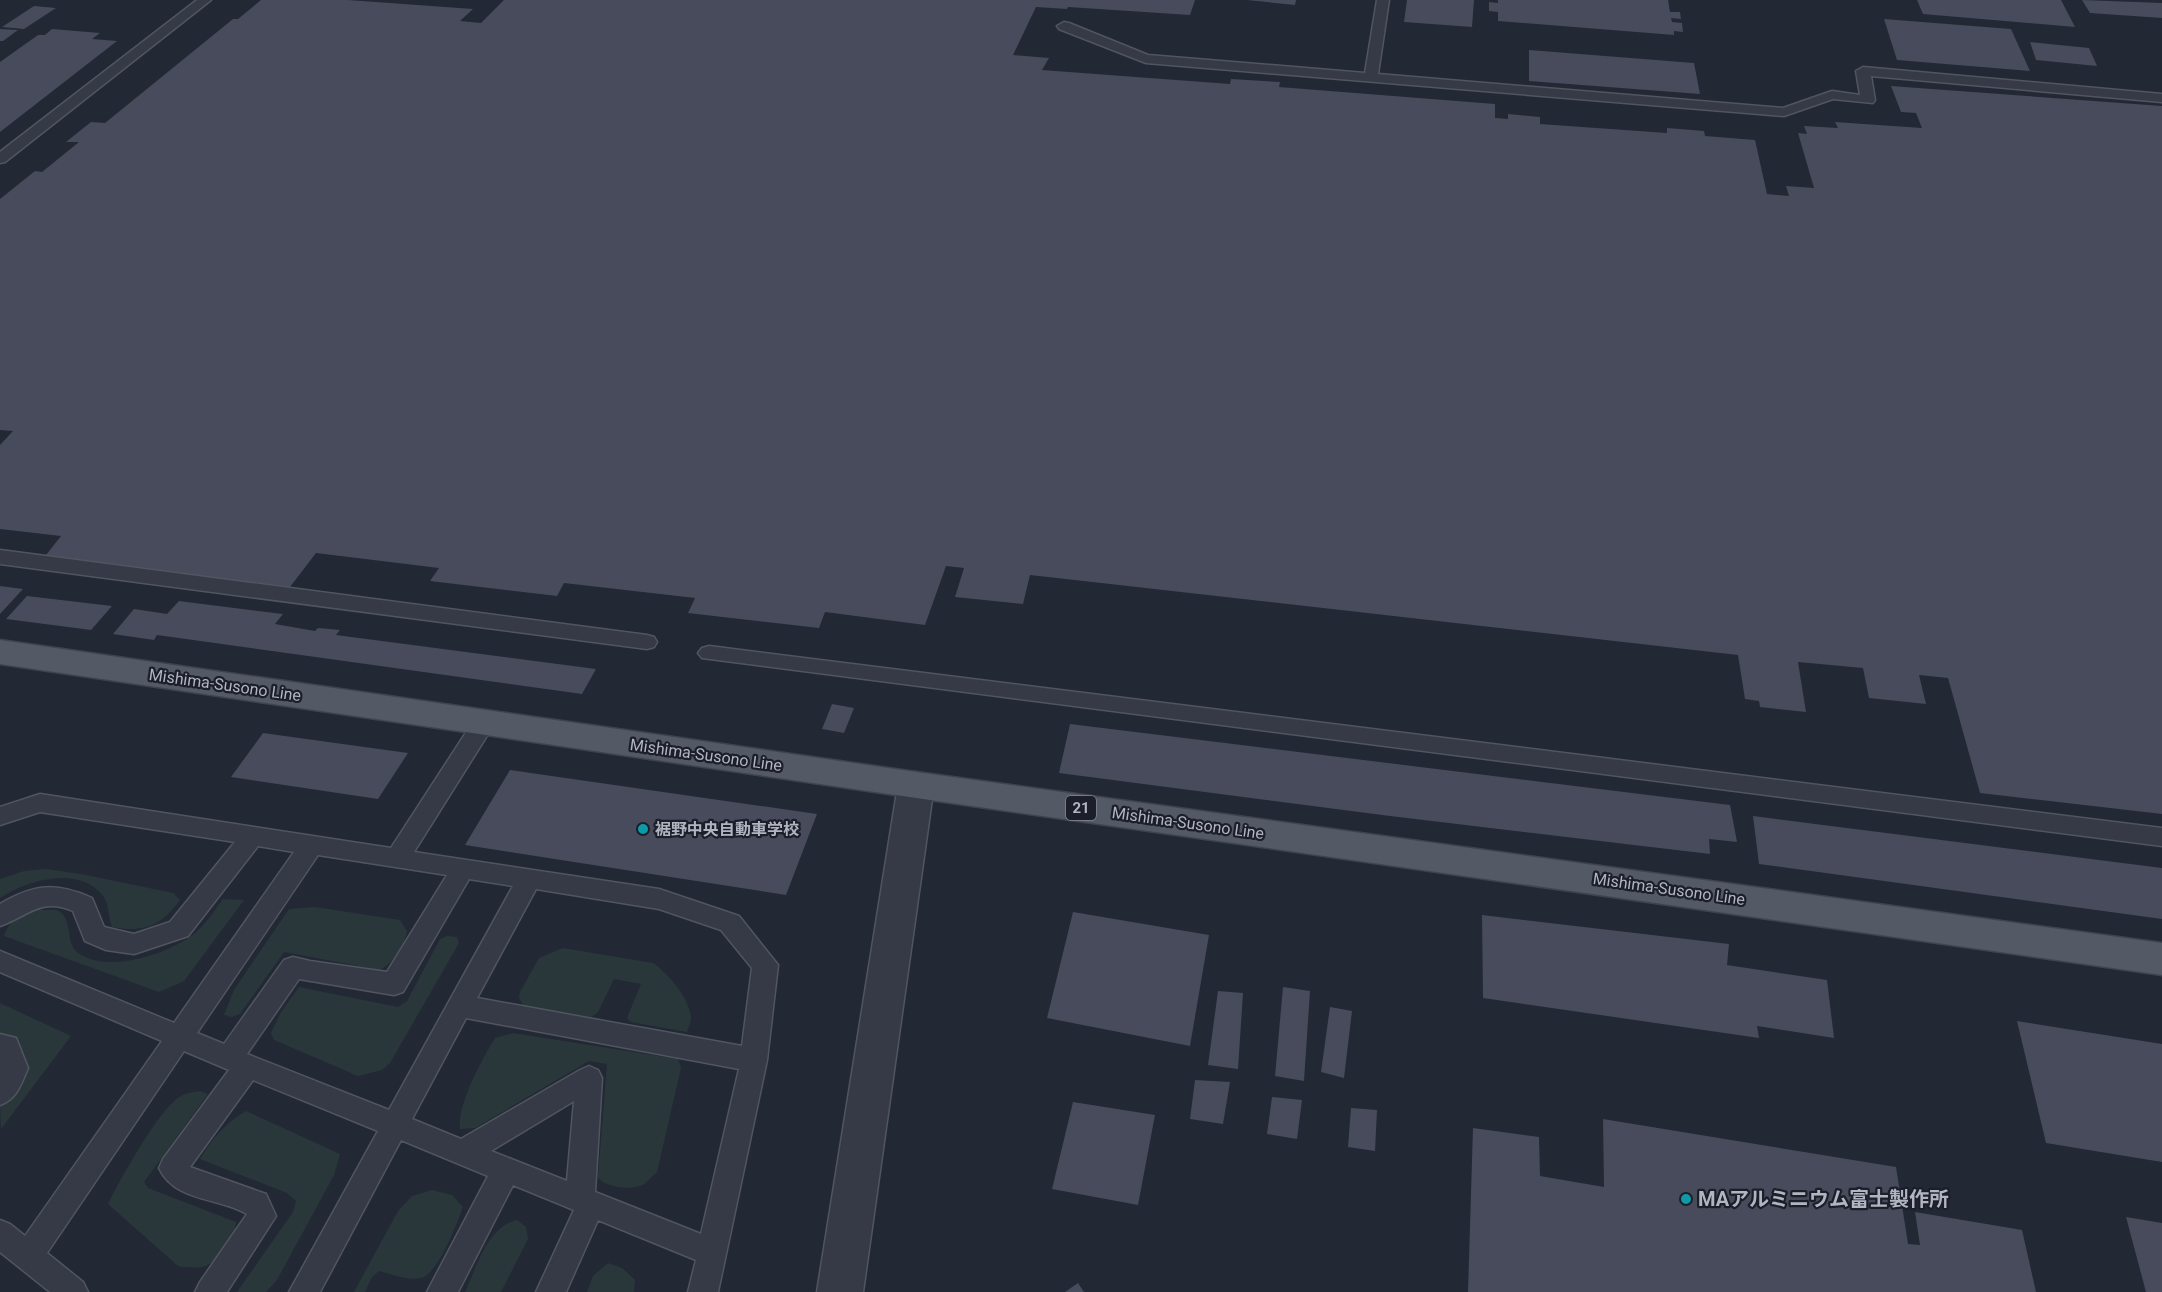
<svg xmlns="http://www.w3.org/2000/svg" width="2162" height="1292" viewBox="0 0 2162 1292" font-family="Roboto,'Noto Sans JP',sans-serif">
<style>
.green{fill:#29373a}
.building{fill:#474b5b}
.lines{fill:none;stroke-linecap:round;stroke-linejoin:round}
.service-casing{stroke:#515560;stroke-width:3}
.minor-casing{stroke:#515560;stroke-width:3}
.primary-casing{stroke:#40434f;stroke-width:3}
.service{fill:#363a46;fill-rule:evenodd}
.minor{fill:#363a46;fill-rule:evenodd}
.primary{fill:#545966;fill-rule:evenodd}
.culture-dot{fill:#0f9aa8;stroke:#1c1f2a;stroke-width:2}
.labels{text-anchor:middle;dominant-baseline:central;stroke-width:4.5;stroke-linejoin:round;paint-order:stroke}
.shield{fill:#1c1f2a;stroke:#848894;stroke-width:1.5}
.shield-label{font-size:15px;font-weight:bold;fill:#b1b5c2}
.street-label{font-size:16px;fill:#b1b5c2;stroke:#1c1f2a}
.poi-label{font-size:16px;font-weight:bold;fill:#b1b5c2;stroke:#1c1f2a;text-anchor:start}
.near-poi-label{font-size:20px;font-weight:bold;fill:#b1b5c2;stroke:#1c1f2a;text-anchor:start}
</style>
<rect width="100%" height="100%" fill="#232835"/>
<path class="green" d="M 46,869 L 81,874 L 173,893 L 180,900 C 161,926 144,933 112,927 C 108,918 109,903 103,896 C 80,865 27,880 0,898 L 0,879 L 24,871 Z
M 223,899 L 244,900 L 184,981 L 159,992 L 4,936 C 11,917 25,908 46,910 C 50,910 56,909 59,911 C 73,919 65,942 77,952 C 106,975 168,954 194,934 C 206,924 214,911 223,899 Z
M 315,907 L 400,920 L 407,931 C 403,949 396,960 380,970 L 284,952 L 240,1014 L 232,1017 L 224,1015 L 234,990 L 289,909 Z
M 447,936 L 457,937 L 459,943 L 390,1063 L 382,1070 L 358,1076 L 274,1040 L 271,1033 L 281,1012 L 299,987 L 398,1007 L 407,1001 L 440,939 Z
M 563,948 L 653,963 C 668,973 690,999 691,1018 C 691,1022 688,1029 687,1032 L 631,1022 L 627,1018 L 641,984 L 614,979 L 598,1012 L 591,1017 L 524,1006 L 519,998 L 520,992 L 539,958 Z
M 0,1003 L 71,1036 L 1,1129 L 0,1104 L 26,1068 C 23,1047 19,1043 0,1035 Z
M 513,1033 L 678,1059 L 681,1068 L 657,1172 L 643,1185 L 630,1188 L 617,1187 L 604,1183 L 598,1177 L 607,1064 L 589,1061 L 475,1128 L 460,1129 C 457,1105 482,1059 495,1038 Z
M 200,1091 L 208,1094 L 144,1182 L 148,1188 L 236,1222 C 235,1239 220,1263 202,1267 C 195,1268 185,1267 178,1266 L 108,1204 C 120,1180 160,1107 181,1096 C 187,1093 194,1092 200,1091 Z
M 246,1111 L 340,1154 L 334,1175 L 277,1280 L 266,1292 L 237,1292 L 293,1212 L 296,1201 L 287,1193 L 200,1159 C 212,1139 225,1123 246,1111 Z
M 432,1190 L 452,1195 L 463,1207 C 456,1225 439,1273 421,1278 C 408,1281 391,1274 379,1271 L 372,1277 L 365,1292 L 354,1292 L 398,1211 L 412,1196 Z
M 517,1220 L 526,1227 L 528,1239 L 501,1292 L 465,1292 C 477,1267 487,1227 517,1220 Z
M 608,1263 L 622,1268 L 635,1280 L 634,1292 L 587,1292 L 593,1276 Z"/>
<path class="building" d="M 261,0 L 348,0 L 473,9 L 460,21 L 481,23 L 504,0 L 1195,0 L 1190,15 L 1068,7 L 1067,9 L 1036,7 L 1013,55 L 1049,58 L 1042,70 L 1230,84 L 1231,79 L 1280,82 L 1279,87 L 1495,104 L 1495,118 L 1508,119 L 1508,114 L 1540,117 L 1540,124 L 1667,133 L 1667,128 L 1704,131 L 1705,136 L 1755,140 L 1767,194 L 1789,196 L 1786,186 L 1814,188 L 1798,133 L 1807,134 L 1804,126 L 1838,128 L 1835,122 L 1922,128 L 1916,113 L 1901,112 L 1891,86 L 2162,106 L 2162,814 L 1980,793 L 1948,678 L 1919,675 L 1926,704 L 1869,698 L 1863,668 L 1798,662 L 1806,712 L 1760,707 L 1759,701 L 1745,699 L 1738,655 L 1030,575 L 1023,604 L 955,597 L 964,568 L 946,566 L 925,625 L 825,612 L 819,628 L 688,613 L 695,598 L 564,583 L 557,596 L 430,581 L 439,568 L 316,553 L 290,587 L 46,555 L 61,536 L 0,529 L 0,445 L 13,431 L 0,430 L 0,199 L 35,171 L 42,172 L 79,142 L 66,142 L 91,122 L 105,123 L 233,19 L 238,19 Z
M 1247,0 L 1296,0 L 1295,5 Z
M 1407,0 L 1474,0 L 1472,27 L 1404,22 Z
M 1498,0 L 1668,0 L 1670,12 L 1680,12 L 1681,19 L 1671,18 L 1672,22 L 1682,23 L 1683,32 L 1674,31 L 1674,35 L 1498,21 L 1498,12 L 1489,11 L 1489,2 L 1498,3 Z
M 1917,0 L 2061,0 L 2075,27 L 1923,14 Z
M 2082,0 L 2162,3 L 2162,18 L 2090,13 Z
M 34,6 L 56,8 L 24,29 L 2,27 Z
M 1884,19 L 2011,29 L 2030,71 L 1897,60 Z
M 0,29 L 18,30 L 3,41 L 0,41 Z
M 52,29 L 100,33 L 92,39 L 117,41 L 0,132 L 0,62 L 38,35 L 45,35 Z
M 2030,42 L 2089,48 L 2097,66 L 2036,60 Z
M 1529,50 L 1694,63 L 1700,94 L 1529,81 Z
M 0,586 L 23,589 L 0,614 Z
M 27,596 L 112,606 L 91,630 L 6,619 Z
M 179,601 L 283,614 L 275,624 L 315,631 L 318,628 L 340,630 L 336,635 L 596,669 L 582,694 L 157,635 L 154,640 L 113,634 L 134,609 L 167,614 Z
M 832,704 L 854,708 L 844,733 L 822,729 Z
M 1070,724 L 1730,805 L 1737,842 L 1709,839 L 1710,854 L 1390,816 L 1059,773 Z
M 263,733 L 408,753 L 378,799 L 231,777 Z
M 510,770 L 817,814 L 786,895 L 465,845 Z
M 1753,816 L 2162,868 L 2162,919 L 1759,864 Z
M 1073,912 L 1209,935 L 1190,1046 L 1047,1018 Z
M 1482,915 L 1729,944 L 1727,965 L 1827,980 L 1834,1038 L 1757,1026 L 1759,1038 L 1483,998 Z
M 1283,987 L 1310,991 L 1304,1081 L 1275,1076 Z
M 1218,991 L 1243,993 L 1238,1069 L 1208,1065 Z
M 1330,1007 L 1352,1011 L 1344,1078 L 1321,1072 Z
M 2017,1021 L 2162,1044 L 2162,1162 L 2046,1143 Z
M 1195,1080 L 1230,1082 L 1223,1124 L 1190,1119 Z
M 1272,1097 L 1302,1100 L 1297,1139 L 1267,1134 Z
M 1073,1102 L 1155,1115 L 1138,1205 L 1052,1189 Z
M 1351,1108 L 1377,1110 L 1375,1151 L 1348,1147 Z
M 1603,1119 L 1896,1167 L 1908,1244 L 1920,1245 L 1915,1212 L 2022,1230 L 2036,1292 L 1468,1292 L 1473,1128 L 1539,1137 L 1540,1176 L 1604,1187 Z
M 2126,1217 L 2162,1223 L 2162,1292 L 2146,1292 Z
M 1078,1283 L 1084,1292 L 1065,1292 Z"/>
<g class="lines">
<defs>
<path id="service" d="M 197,0 L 211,0 L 5,162 L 0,163 L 0,152 Z
M 1377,0 L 1389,0 L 1378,74 L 1783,108 L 1832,91 L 1860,95 L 1856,71 L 1863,67 L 2162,94 L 2162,102 L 1871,76 L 1875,100 L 1873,103 L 1833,99 L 1784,116 L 1146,63 L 1059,29 L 1057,26 L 1064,22 L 1069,23 L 1148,55 L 1365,73 Z
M 0,550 L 647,635 L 654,637 L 657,642 L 654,647 L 647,649 L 0,564 Z
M 709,646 L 2162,828 L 2162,846 L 702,658 L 698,653 L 702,648 Z
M 484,715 L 492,717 L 495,723 L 414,852 L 659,889 L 739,916 L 778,965 L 767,1060 L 718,1292 L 688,1292 L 696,1260 L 598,1220 L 566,1292 L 536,1292 L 574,1210 L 513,1185 L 458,1292 L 427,1292 L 488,1176 L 401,1140 L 320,1292 L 289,1292 L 378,1131 L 253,1080 L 190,1167 L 266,1194 L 276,1216 L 227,1292 L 195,1292 L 200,1282 L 247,1214 C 218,1197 175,1202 159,1168 L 163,1159 L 229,1070 L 184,1051 L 47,1253 L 83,1282 L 88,1292 L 50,1292 L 0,1252 L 0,1220 L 10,1224 L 25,1236 L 162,1041 L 0,972 L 0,951 L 174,1023 L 294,852 L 258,846 L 188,936 L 134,954 L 106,950 L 85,941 L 73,911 C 41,897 28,916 0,926 L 0,904 C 34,884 56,882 92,898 L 104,927 L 134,934 L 170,922 L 235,842 L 40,812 L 0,825 L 0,807 L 40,794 L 391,848 L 476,717 ZM 318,855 L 447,875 L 387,972 L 310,961 L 293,957 L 284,960 L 224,1044 L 197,1033 ZM 469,879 L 513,886 L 389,1110 L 247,1054 L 299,979 L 394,995 L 403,992 ZM 536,889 L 659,909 L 721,930 L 752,968 L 742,1046 L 477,998 ZM 466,1018 L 739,1069 L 701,1234 L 595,1192 L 602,1078 L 598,1070 L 589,1066 L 580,1070 L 461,1139 L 412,1119 ZM 574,1101 L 567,1181 L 491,1151 Z
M 0,1034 L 16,1038 L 28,1068 C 21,1084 17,1099 0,1105 Z"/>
<path id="minor" d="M 916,772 L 929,775 L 934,785 L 863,1292 L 817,1292 L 898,785 L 903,775 Z"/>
<path id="primary" d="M 0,640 L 916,772 L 2162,943 L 2162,975 L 916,798 L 0,664 Z"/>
</defs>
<use href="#service" class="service-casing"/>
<use href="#minor" class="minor-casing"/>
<use href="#primary" class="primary-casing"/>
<use href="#service" class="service"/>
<use href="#minor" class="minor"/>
<use href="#primary" class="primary"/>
</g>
<g class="culture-dot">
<circle cx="643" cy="829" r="6"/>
<circle cx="1686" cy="1199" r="6"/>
</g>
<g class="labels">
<rect class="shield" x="1066" y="796" width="30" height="24" rx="4.5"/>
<g class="shield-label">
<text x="1081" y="808">21</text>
</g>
<g class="street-label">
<text transform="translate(225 685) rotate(8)">Mishima-Susono Line</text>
<text transform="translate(706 755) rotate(8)">Mishima-Susono Line</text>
<text transform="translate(1188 823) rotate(8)">Mishima-Susono Line</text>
<text transform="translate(1669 889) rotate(8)">Mishima-Susono Line</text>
</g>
<g class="poi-label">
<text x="655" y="829">裾野中央自動車学校</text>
</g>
<g class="near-poi-label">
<text x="1698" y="1199">MAアルミニウム富士製作所</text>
</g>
</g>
</svg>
